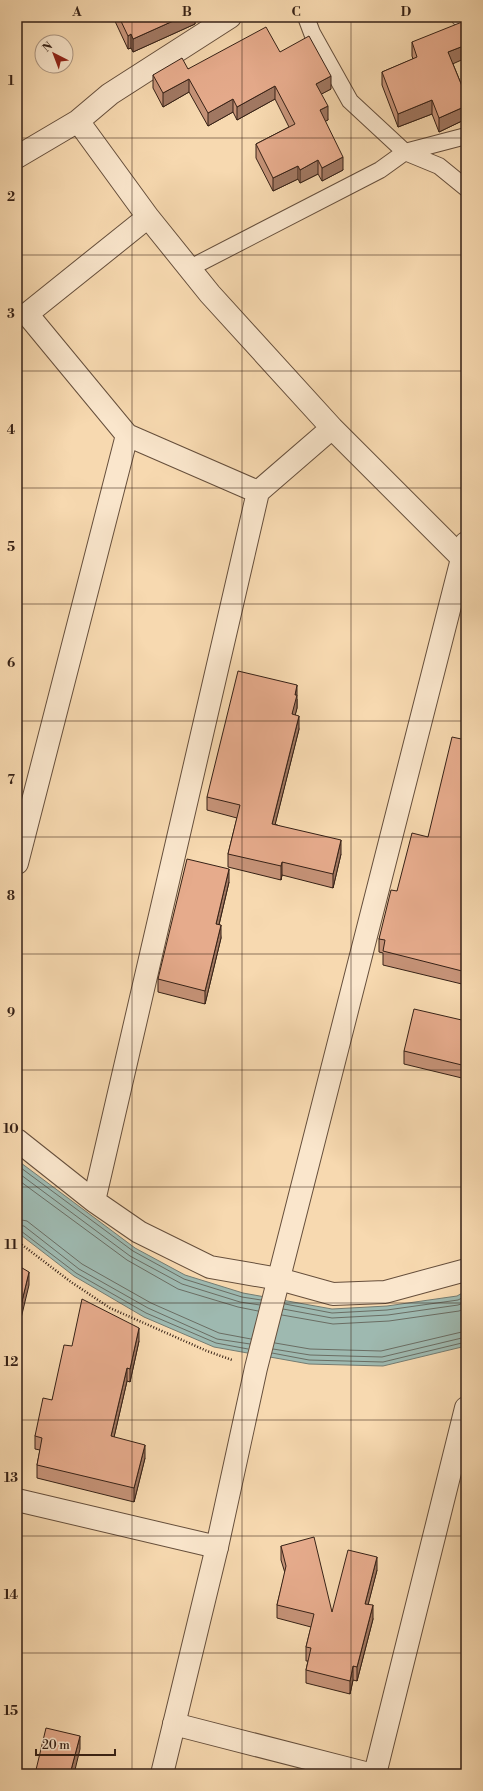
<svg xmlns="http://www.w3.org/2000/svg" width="483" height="1791" viewBox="0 0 483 1791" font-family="'Libre Bodoni',serif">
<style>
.water{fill:#9eb9b0;stroke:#747c72}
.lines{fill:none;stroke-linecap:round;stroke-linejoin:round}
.shore{stroke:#6a6d63;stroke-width:1}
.service-casing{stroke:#664f3c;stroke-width:18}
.minor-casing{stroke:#664f3c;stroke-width:24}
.tertiary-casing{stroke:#664f3c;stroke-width:24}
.path{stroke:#362116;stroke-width:2.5;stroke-dasharray:1 2;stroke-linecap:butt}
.service{stroke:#fae6cc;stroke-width:16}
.minor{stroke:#fae6cc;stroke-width:22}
.tertiary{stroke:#fae6cc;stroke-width:22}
.wall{fill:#c69378;stroke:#362116}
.shaded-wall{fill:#a17862;stroke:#362116}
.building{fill:#e6ab8c;stroke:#362116}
.grid{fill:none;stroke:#362116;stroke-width:1;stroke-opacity:0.55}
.neatline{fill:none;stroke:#362116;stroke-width:1.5}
.grid-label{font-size:13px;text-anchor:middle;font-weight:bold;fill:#362116}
</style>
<rect width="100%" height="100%" fill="#f7d9b0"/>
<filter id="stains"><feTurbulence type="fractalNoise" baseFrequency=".005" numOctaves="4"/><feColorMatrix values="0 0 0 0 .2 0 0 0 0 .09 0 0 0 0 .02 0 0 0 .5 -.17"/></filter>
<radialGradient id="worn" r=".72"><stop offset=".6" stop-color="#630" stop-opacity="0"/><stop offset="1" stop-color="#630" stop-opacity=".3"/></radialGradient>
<path class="water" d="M 17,1160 L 135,1248 L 185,1275 L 243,1293 L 332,1309 L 387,1306 L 457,1296 L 466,1291 L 466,1346 L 383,1366 L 309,1364 L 214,1347 L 144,1317 L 74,1276 L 17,1232 Z"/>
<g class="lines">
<path class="shore" d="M 17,1165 L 133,1251 L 184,1279 L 242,1297 L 261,1300
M 17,1172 L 130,1256 L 182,1284 L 240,1302 L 260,1305
M 17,1179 L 127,1260 L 178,1289 L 238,1307 L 258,1311
M 17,1219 L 27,1221 L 82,1264 L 151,1303 L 219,1333 L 251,1339
M 17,1225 L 24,1226 L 79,1269 L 148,1308 L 217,1339 L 250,1344
M 17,1230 L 21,1231 L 76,1273 L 146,1313 L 216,1343 L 248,1349
M 285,1304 L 332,1313 L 387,1310 L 458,1300 L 466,1296
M 283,1309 L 332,1318 L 388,1315 L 458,1305 L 466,1302
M 282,1315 L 333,1324 L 389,1321 L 459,1311 L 466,1308
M 275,1343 L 310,1349 L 381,1351 L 466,1331
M 273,1349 L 310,1355 L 382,1357 L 466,1337
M 272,1353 L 309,1360 L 383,1362 L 466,1342"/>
<defs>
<path id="service" d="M 306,17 L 312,33 L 350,101 L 405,152 L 439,166 L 466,188
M 459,17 L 466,24
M 190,268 L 380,170 L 405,152 L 466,136"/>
<path id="minor" d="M 230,17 L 110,94 L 78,121 L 148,217 L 210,294 L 332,428 L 466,562
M 17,157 L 78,121
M 148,217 L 27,314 L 127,435 L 258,492 L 94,1201 L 139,1232 L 210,1267 L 279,1279 L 333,1294 L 385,1292 L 466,1270
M 258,492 L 332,428
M 17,863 L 127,435
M 17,1140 L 94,1201
M 17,1500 L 217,1547
M 174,1724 L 369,1774
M 375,1774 L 466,1408"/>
<path id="tertiary" d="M 162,1774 L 217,1547 L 256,1368 L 466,543"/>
</defs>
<use href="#service" class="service-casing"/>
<use href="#minor" class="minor-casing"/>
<use href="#tertiary" class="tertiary-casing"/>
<path class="path" d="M 17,1241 L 71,1282 L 110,1308 L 207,1351 L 232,1360"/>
<use href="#service" class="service"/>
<use href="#minor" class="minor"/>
<use href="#tertiary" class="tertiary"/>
</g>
<path class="wall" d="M 113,17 L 195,17 L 195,24 L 133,52 L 131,48 L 128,49 Z
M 412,42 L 453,64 L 466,96 L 466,119 L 439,132 L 432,114 L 398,127 L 382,85 L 382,72 L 413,59 L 412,56 Z
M 280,52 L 331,89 L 321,94 L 328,120 L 325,121 L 343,170 L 322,181 L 318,174 L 300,183 L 298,179 L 273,191 L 256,158 L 256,144 L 289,127 L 275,99 L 237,120 L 233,112 L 208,126 L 189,92 L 163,107 L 153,88 L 153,75 L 188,69 Z
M 297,699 L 297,708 L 295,715 L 299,729 L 275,824 L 341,854 L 333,888 L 282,875 L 281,880 L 228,867 L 228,854 L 237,818 L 207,810 L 207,797 Z
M 466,740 L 466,985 L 383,965 L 383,953 L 379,952 L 379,939 L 397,891 L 428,837 Z
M 229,882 L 219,925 L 221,938 L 205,1004 L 158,992 L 158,979 Z
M 466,1021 L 466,1079 L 404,1064 L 404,1051 Z
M 139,1341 L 130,1382 L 127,1381 L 114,1437 L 145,1458 L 134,1502 L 37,1478 L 37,1465 L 40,1450 L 35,1449 L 35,1436 L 52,1400 L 72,1346 Z
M 281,1546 L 332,1612 L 377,1570 L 368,1604 L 373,1619 L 357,1681 L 353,1680 L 350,1694 L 306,1683 L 306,1670 L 308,1661 L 306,1661 L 306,1647 L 311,1627 L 277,1618 L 277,1605 L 285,1573 L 281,1560 Z"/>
<path class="shaded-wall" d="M 17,17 L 28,17 L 17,25 Z
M 182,17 L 195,17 L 195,24 L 133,52 L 133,39 Z
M 131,34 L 131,48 L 128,49 L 128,36 Z
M 466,45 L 466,58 L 448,66 L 448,52 Z
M 331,76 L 331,89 L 316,97 L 316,84 Z
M 189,79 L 189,92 L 163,107 L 163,93 Z
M 275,86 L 275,99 L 237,120 L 237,107 Z
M 233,99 L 233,112 L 208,126 L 208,113 Z
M 432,100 L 432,114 L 398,127 L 398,114 Z
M 328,106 L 328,120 L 320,124 L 320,110 Z
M 466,106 L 466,119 L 439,132 L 439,118 Z
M 343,157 L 343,170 L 322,181 L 322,168 Z
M 318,160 L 318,174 L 300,183 L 300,170 Z
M 298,166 L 298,179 L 273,191 L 273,178 Z
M 297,685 L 297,708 L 292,728 L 292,714 L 295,695 Z
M 299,716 L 299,729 L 272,837 L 272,824 Z
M 341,840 L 341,854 L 333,888 L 333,874 Z
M 282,862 L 282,875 L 281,880 L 281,866 Z
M 229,869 L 229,882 L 216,937 L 216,924 Z
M 221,925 L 221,938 L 205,1004 L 205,991 Z
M 29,1272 L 29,1285 L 17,1335 L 17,1322 Z
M 139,1328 L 139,1341 L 130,1382 L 130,1369 Z
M 127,1368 L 127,1381 L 111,1450 L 111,1436 Z
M 145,1445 L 145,1458 L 134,1502 L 134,1488 Z
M 377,1557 L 377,1570 L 365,1617 L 365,1604 Z
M 373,1605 L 373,1619 L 357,1681 L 357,1667 Z
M 353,1666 L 353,1680 L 350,1694 L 350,1681 Z
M 80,1736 L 80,1749 L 74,1774 L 70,1774 Z"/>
<path class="building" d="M 119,17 L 182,17 L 133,39 L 131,34 L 128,36 Z
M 462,22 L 466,33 L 466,45 L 448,52 L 466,96 L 466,106 L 439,118 L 432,100 L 398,114 L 382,72 L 417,57 L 412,42 Z
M 266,27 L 280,52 L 309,36 L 331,76 L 316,84 L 328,106 L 320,110 L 343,157 L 322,168 L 318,160 L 300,170 L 298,166 L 273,178 L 256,144 L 295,124 L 275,86 L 237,107 L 233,99 L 208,113 L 189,79 L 163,93 L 153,75 L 182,58 L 188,69 Z
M 238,671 L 297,685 L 295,695 L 297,695 L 292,714 L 299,716 L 272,824 L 341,840 L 333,874 L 282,862 L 281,866 L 228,854 L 240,805 L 207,797 Z
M 452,737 L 466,740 L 466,972 L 383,951 L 385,940 L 379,939 L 391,890 L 397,891 L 412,833 L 428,837 Z
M 187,859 L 229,869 L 216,924 L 221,925 L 205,991 L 158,979 Z
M 414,1009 L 466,1021 L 466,1066 L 404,1051 Z
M 17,1265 L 29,1272 L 17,1322 Z
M 82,1299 L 139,1328 L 130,1369 L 127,1368 L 111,1436 L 145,1445 L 134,1488 L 37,1465 L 42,1438 L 35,1436 L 43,1398 L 52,1400 L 64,1345 L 72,1346 Z
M 314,1537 L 332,1612 L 348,1550 L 377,1557 L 365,1604 L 373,1605 L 357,1667 L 353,1666 L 350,1681 L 306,1670 L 311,1648 L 306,1647 L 314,1614 L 277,1605 L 286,1566 L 281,1546 Z
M 46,1728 L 80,1736 L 70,1774 L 35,1774 Z"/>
<path class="grid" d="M 132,17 L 132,1774M 242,17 L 242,1774M 351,17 L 351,1774M 17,138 L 466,138M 17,255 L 466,255M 17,371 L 466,371M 17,488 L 466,488M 17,604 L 466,604M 17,721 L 466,721M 17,837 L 466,837M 17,954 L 466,954M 17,1070 L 466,1070M 17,1187 L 466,1187M 17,1303 L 466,1303M 17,1420 L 466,1420M 17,1536 L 466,1536M 17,1653 L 466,1653"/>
<rect width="483" height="1791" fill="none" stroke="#f7d9b0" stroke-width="44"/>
<g transform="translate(54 54) rotate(318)"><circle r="19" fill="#fae6cc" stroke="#ac9783"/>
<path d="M0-3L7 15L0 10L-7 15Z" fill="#8f2418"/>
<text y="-6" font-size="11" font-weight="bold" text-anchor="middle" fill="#362116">N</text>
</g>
<path d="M36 1749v6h79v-6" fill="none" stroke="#362116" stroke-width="2"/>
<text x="42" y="1749" font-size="12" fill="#362116" stroke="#fae6cc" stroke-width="3" paint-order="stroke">20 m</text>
<rect x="22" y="22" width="439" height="1747" class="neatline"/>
<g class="grid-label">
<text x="77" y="16">A</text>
<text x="187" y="16">B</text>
<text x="296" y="16">C</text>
<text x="406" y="16">D</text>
<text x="11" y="85">1</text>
<text x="11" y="201">2</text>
<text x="11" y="318">3</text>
<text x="11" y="434">4</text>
<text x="11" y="551">5</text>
<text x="11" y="667">6</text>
<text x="11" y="784">7</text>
<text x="11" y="900">8</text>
<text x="11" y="1017">9</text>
<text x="11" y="1133">10</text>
<text x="11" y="1249">11</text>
<text x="11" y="1366">12</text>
<text x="11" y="1482">13</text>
<text x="11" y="1599">14</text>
<text x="11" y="1715">15</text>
</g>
<rect width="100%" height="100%" filter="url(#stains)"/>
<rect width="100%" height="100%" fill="url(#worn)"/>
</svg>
